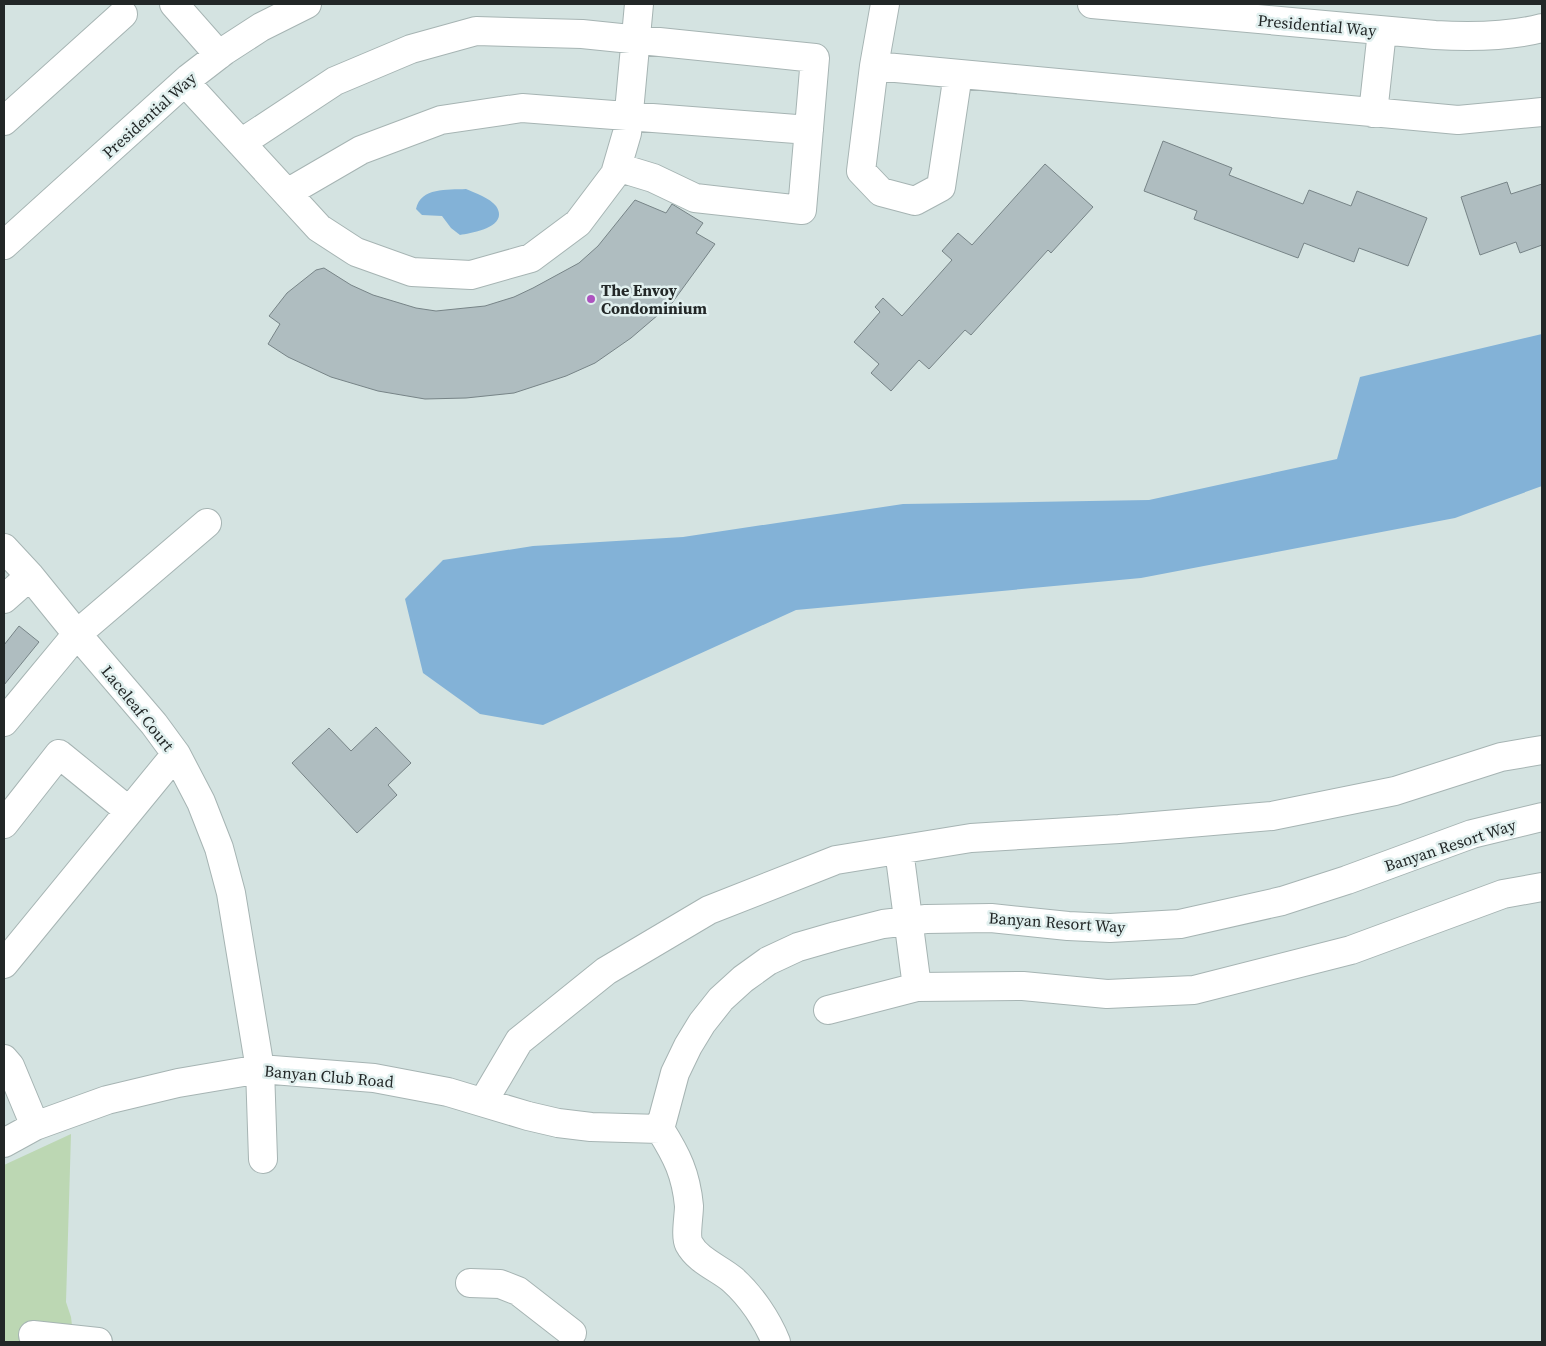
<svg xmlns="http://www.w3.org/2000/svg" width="1546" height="1346" viewBox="0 0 1546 1346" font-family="'Source Serif 4',serif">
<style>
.green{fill:#bcd7b3}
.water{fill:#83b2d7}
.building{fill:#afbdc0;stroke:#778487}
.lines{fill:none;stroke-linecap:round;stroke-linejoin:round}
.minor-casing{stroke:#a6b4b3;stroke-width:30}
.minor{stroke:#fff;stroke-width:28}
.poi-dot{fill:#ad53bf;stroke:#e1f0ef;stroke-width:2}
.labels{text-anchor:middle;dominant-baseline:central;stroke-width:5;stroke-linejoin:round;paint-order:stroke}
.street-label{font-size:16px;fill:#222727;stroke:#e1f0ef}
.poi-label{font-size:16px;font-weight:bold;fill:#222727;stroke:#e1f0ef;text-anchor:start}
</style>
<rect width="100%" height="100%" fill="#d4e3e1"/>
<path class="green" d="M 71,1134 L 66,1302 L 71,1317 L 74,1342 L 4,1342 L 4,1165 Z"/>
<path class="water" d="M 466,189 C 475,193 490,198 496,206 C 510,227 472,233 460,235 L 451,228 L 442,216 L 422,215 L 416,209 C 421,187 447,190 466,189 Z
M 1542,334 L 1542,486 L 1455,518 L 1141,578 L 796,610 L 543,725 L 480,714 L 423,673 L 405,599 L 443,560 L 533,546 L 683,537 L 903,504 L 1149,500 L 1337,459 L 1360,377 Z"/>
<path class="building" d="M 1163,141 L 1232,168 L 1229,175 L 1303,204 L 1309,190 L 1351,206 L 1357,191 L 1427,218 L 1408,266 L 1359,248 L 1354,262 L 1304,243 L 1298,258 L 1194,219 L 1197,211 L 1144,191 Z
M 1045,164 L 1093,207 L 1051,253 L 1048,250 L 971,335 L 965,330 L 929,369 L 919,360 L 891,391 L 871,373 L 879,364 L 854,342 L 880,312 L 875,307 L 883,298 L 902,316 L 952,260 L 942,251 L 958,233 L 972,245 Z
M 1507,182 L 1511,194 L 1542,184 L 1542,245 L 1520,253 L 1516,242 L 1480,255 L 1461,197 Z
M 635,200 L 666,213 L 672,204 L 703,223 L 696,233 L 715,244 L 672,303 L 631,338 L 595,363 L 566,376 L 514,393 L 466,398 L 425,399 L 378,391 L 331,377 L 288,357 L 268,344 L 280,324 L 269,316 L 287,293 L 316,270 L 324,268 L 351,285 L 373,295 L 416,308 L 436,311 L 485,306 L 514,297 L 533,288 L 579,263 L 598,246 Z
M 19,626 L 39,642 L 4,685 L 4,645 Z
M 376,727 L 411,763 L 388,785 L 397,795 L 357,833 L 292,763 L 329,728 L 351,751 Z"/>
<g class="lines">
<defs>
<path id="minor" d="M 174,4 L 219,55
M 885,4 L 874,66 L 1458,120 L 1542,112
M 1092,4 L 1435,35 C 1471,37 1508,37 1542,28
M 874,66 L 861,171 L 881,192 L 915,201 L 941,187 L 958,74
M 185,82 L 319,228 L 356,252 L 412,272 L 471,275 L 531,258 L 578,223 L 615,174 L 627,133 L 639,4
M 1373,113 L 1382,31
M 4,121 L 123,14
M 241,143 L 335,81 L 411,49 L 476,31 L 582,34 L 815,58 L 802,210 L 695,198 L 653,178 L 617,167
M 287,193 L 361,150 L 441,120 L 522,108 L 809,130
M 4,245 L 189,78 L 224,51 L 261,27 L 307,4
M 4,548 L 30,576 L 77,634 L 154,724 L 176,754 L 201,802 L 219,848 L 231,893 L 260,1069 L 263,1159
M 4,599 L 30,576
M 4,722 L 77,634 L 207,523
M 4,824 L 59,754 L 129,811
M 899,850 L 917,987 L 1023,986 L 1107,994 L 1194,990 L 1351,950 L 1503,894 L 1542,887
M 4,964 L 176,754
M 828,1010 L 917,987
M 4,1059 L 10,1066 L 35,1126
M 483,1102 L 519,1041 L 606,971 L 709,910 L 836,860 L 971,838 L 1119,829 L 1272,816 L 1395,791 L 1501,757 L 1542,750
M 660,1129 L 675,1073 L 688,1046 L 702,1023 L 721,999 L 743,979 L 768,961 L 798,947 L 836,936 L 883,924 L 926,919 L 991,918 L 1068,926 L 1110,928 L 1180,924 L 1282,901 L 1347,880 L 1472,834 L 1542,817
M 660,1129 C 677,1156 686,1174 689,1206 C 689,1216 685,1236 689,1244 C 698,1261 719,1268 733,1280 C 751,1296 767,1320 776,1342
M 4,1143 L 35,1126 L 107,1100 L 178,1083 L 260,1069 L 374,1078 L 448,1092 L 528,1116 L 558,1123 L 591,1127 L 660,1129
M 470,1283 L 500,1284 L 518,1291 L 572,1333
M 33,1335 L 98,1342"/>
</defs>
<use href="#minor" class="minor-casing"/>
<use href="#minor" class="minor"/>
</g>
<circle class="poi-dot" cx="591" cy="299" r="5"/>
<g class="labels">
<g class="street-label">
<text transform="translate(1317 25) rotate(5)">Presidential Way</text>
<text transform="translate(149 115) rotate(-42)">Presidential Way</text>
<text transform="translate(138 708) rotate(51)">Laceleaf Court</text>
<text transform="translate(1450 845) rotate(-18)">Banyan Resort Way</text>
<text transform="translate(1057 922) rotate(4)">Banyan Resort Way</text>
<text transform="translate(329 1076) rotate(5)">Banyan Club Road</text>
</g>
<g class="poi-label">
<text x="601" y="290">The Envoy<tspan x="601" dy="18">Condominium</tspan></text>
</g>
</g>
<rect width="1546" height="1346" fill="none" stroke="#222727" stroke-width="10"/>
</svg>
